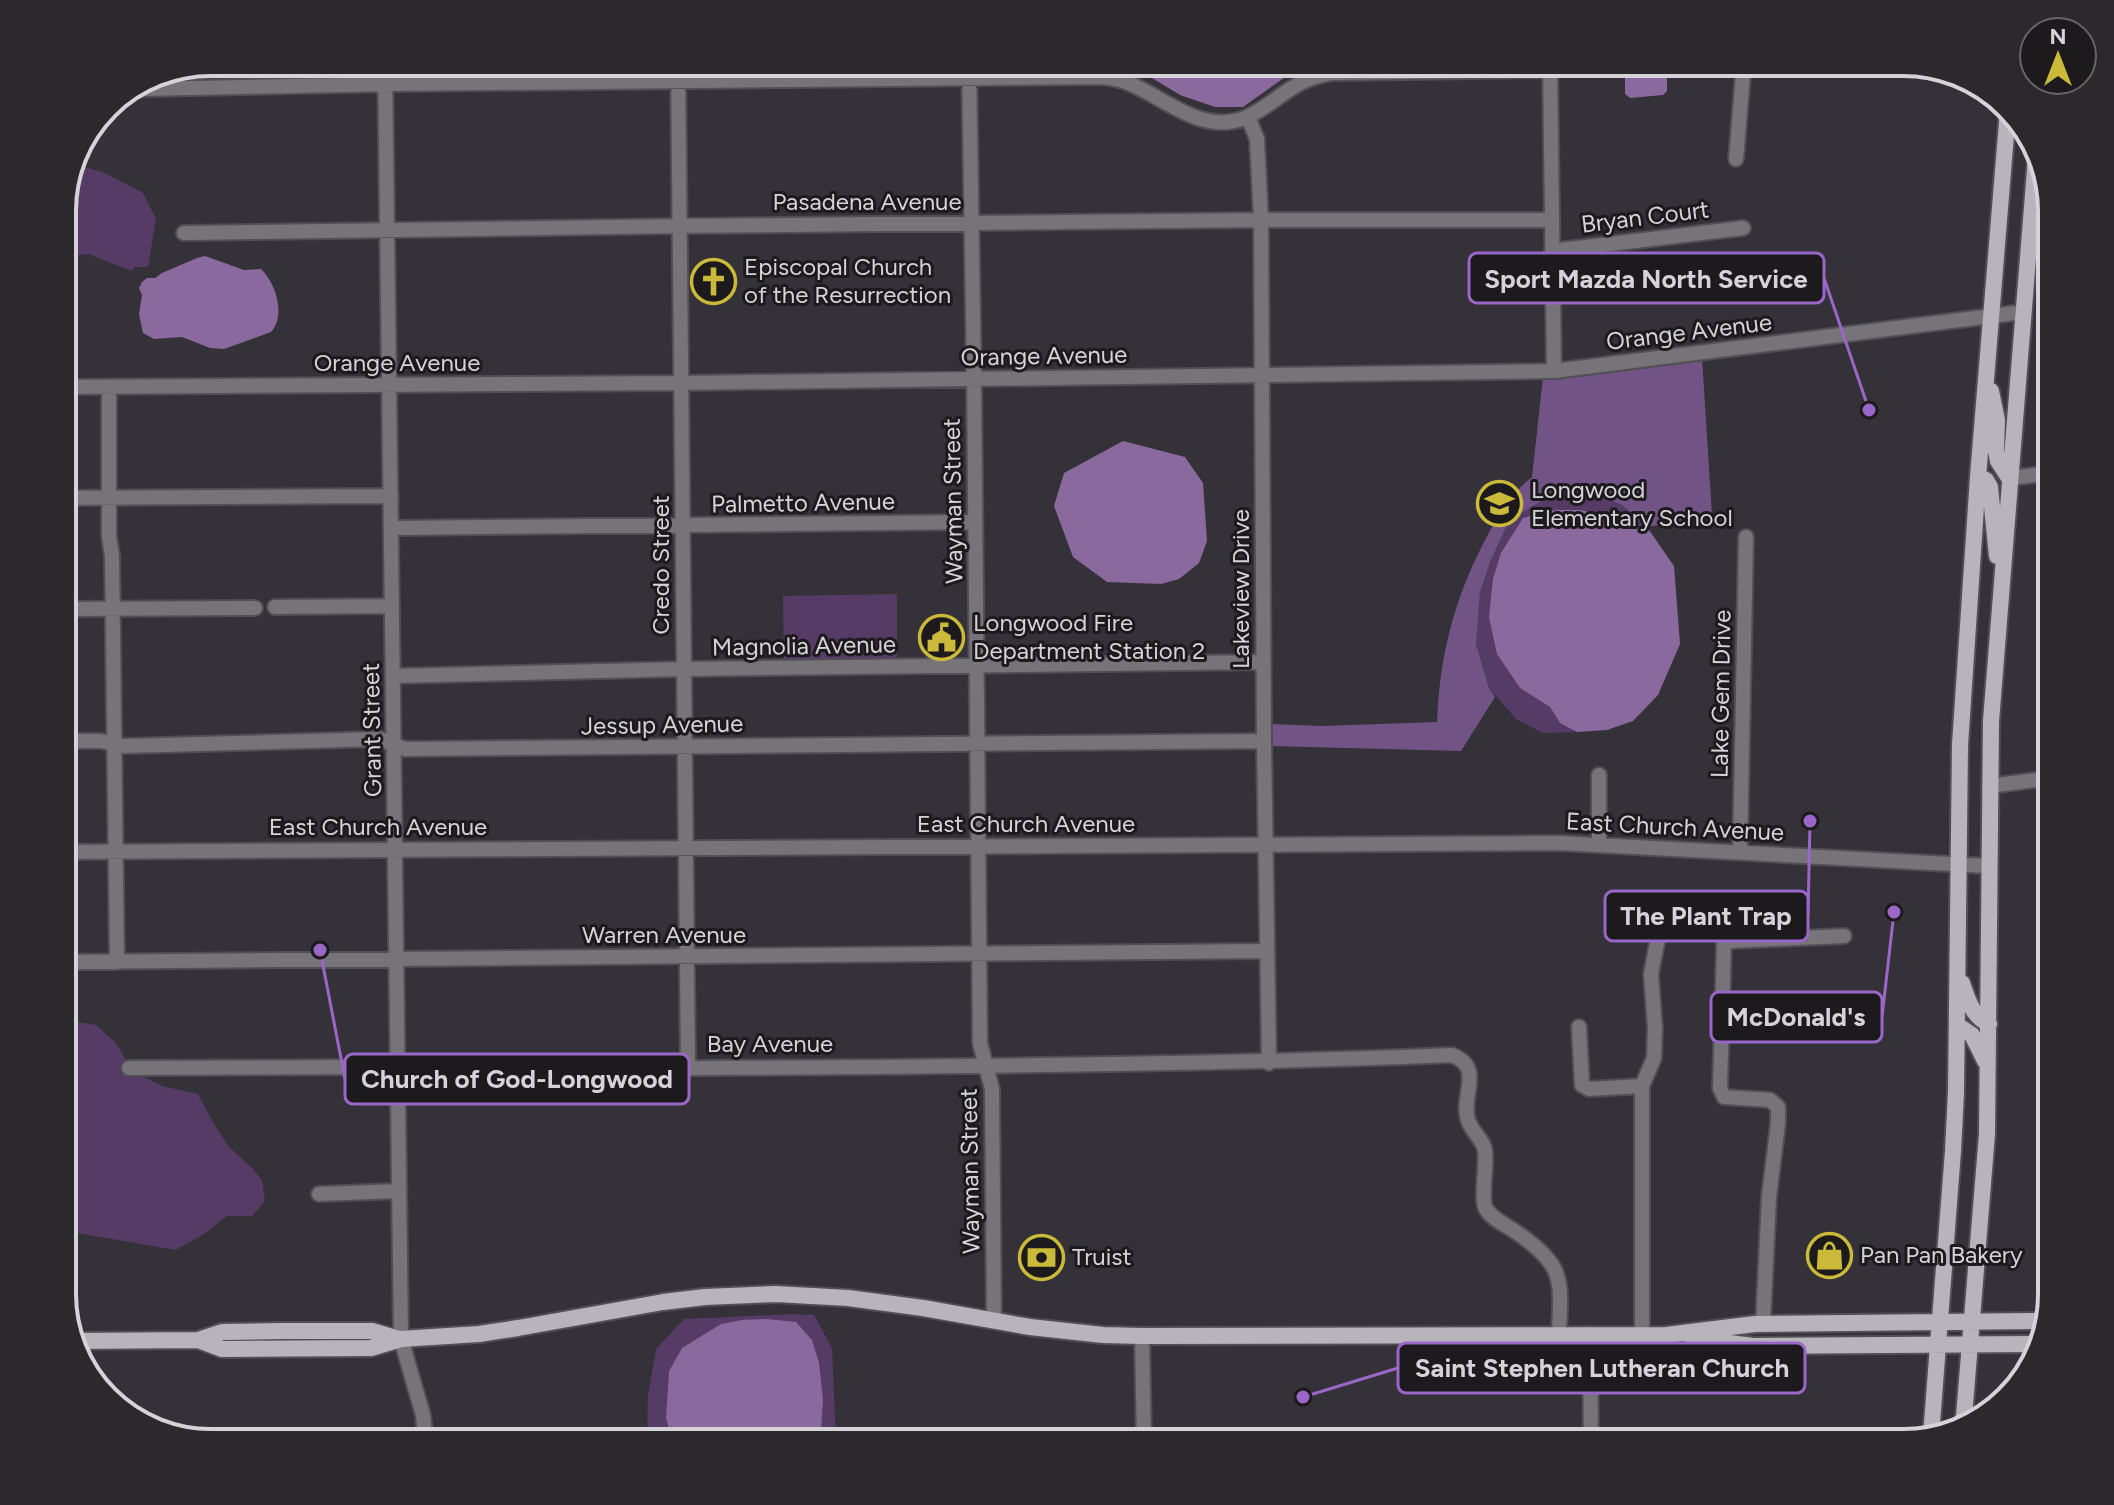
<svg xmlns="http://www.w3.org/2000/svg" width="2114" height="1505" viewBox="0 0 2114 1505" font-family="Figtree,sans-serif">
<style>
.green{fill:#553b66}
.forest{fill:#725386}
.water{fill:#8a6a9e}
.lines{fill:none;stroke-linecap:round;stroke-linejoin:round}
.minor-casing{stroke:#524e55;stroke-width:18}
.major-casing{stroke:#524e55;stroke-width:20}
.minor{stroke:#767478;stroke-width:14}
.major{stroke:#b8b4bb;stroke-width:16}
.labels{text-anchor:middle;stroke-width:6;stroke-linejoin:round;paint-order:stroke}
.street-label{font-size:24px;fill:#d5d3d7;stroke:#1c1a1d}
.poi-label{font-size:24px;fill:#d5d3d7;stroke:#1c1a1d;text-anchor:start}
.rim{fill:none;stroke:#d5d3d7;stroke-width:4}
.leader{fill:none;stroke:#9a66c7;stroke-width:3}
.callout-dot{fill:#9a66c7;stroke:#1c1a1d;stroke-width:3}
.callout{fill:#1c1a1d;stroke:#9a66c7;stroke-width:3}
.callout-label{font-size:26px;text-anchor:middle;font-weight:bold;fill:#d5d3d7}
</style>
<rect width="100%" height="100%" fill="#353138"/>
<path class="green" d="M72,164l31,8 40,21 13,26 -8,48h-14l-2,4 -44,-17 -26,3v-56z
M1584,488l38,17 25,22 -14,2 -24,-11 -89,170 30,19 10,16 17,9 -34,1 -27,-14 -27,-31 -13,-44 4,-51 10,-31 20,-43 39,-22z
M897,594v67l-113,1 -1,-66z
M62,1020l34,5 20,18 11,19h-3v11h12l26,13 36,8 16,30 15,23 23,21 10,12 3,21 -13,15h-25l-23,18 -28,16 -105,-18 -9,2z
M792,1314l22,1 18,33 4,92 -2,3h-19l6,-12 -139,-83 -13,23 -3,47 7,25h-26l1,-47 8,-47 28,-30z"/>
<path class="forest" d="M1702,358l10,157 -65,12 -25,-22 -38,-17 -35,9 -39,22 -20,43 -10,31 -4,51 13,44 6,9 -34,54 -192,-5v-22l53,2 115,-4c3,-66 16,-120 47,-180 13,-25 25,-47 48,-65l11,-100z"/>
<path class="water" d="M1140,62h161l-3,6 -55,39h-28l-35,-12 -33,-20z
M1625,62h42v29l-4,4 -33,3 -5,-4z
M205,256l39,14 17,-1c15,14 25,47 10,63l-47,17 -14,-1 -28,-11 -28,2 -11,-6 -4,-19 3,-19 -3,-7 3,-6 5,-4h8l7,-5 35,-15z
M1123,441l62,16 18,26 4,58 -8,22 -20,16 -18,5 -54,-2 -34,-25 -19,-51 10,-33z
M1556,510h25l28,8 24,11 14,-2 27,39 6,78 -22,51 -25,26 -26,9 -30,2 -17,-9 -10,-16 -30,-19 -23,-34 -8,-37 4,-38 8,-26 22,-35z
M767,1319l29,3 16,18 7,23 4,37 -2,31 -6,12h-142l-7,-25 3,-47 13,-23 39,-24 21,-4z"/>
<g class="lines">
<defs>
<path id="minor" d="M385,62l16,1277 22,76 3,28
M678,62l10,1005
M969,62l5,317 6,664 12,46 2,232
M1550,63l4,308
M140,89l255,-5 707,-7c7,1 16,2 24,5 39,15 74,53 119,36 17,-7 32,-21 47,-30 13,-9 25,-12 40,-15l218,-3
M1248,117l9,22 4,81 3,521 5,322
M1736,159l8,-97
M184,233l496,-7 581,-6h291
M1552,251l191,-23
M62,387l619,-4 873,-12 469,-59
M109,387v149l3,20 5,406
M2009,478l43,-5
M62,498l329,-2
M392,528l583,-6
M275,607l117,-1
M62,609l193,-1
M393,676l291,-7 579,-7
M62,741h39l23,5 256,-7 25,10 859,-8
M1599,775v69
M1989,786l63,-8
M62,852l1498,-9 428,23
M1740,852l6,-315
M62,962l1204,-11
M1579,1027l3,58 7,4 53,-3
M129,1068l257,-1 22,4c348,-5 696,-2 1044,-16 33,13 8,41 16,65 3,11 16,20 17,31 2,14 -4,44 0,56 5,11 19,17 28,23 15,10 37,26 43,43 7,18 3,43 3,62
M319,1194l79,-3
M1763,1323l6,-126 9,-74v-16l-8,-7 -46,-3 -4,-9 4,-143 7,-4 113,-5
M1590,1334l1,109
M1642,1335v-249l12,-28 1,-30 -4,-54 6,-31
M1142,1336l2,107"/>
<path id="major" d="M1991,391l6,29 -1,31 2,10 11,17
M1978,477l8,3 4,7 7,69
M1962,983c6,17 10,33 27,41
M1957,1025l15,10 13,26
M1692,1338l61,8 282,-2
M198,1340l24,-8 59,-1h91l27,8
M74,1341l124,-1 24,9 149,-1 30,-9 78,-5 39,-6 145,-26 42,-5 71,-3 72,4 75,10 107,19 73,8 39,1 524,-1 89,-11 288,-3
M1963,1429l24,-295 4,-413 46,-576
M1931,1436l22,-285 3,-59 4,-347 18,-268 30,-367"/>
</defs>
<use href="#minor" class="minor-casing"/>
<use href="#major" class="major-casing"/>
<use href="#minor" class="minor"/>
<use href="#major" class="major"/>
</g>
<defs>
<symbol id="church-ring" viewBox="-11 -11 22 22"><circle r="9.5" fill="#1c1a1d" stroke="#cbba39" stroke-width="1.5"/><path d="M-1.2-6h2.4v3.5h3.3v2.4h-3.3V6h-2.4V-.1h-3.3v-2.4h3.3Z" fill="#cbba39"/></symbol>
<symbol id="school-ring" viewBox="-11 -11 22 22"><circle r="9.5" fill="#1c1a1d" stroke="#cbba39" stroke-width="1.5"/><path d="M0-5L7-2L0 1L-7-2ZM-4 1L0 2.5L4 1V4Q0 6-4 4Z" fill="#cbba39"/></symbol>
<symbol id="civic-ring" viewBox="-11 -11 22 22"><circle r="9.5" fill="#1c1a1d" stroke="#cbba39" stroke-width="1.5"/><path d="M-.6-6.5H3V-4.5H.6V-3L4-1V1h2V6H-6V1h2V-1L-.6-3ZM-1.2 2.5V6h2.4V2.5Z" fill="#cbba39"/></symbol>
<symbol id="shop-ring" viewBox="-11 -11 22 22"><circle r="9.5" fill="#1c1a1d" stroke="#cbba39" stroke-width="1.5"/><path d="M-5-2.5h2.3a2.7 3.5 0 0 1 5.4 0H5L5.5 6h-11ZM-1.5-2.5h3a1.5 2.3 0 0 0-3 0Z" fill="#cbba39"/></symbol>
<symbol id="bank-ring" viewBox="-11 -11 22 22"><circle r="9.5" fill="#1c1a1d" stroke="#cbba39" stroke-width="1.5"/><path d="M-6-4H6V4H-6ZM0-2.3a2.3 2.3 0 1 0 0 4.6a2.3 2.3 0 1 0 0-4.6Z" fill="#cbba39"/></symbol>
</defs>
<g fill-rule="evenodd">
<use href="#church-ring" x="688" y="256" width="51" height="51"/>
<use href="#school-ring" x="1474" y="478" width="51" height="51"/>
<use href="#civic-ring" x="916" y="612" width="51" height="51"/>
<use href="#shop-ring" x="1804" y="1230" width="51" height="51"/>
<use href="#bank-ring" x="1016" y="1232" width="51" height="51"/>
</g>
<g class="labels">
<g class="street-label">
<text x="867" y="210">Pasadena Avenue</text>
<text transform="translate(1645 217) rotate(-7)" y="8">Bryan Court</text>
<text transform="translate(1689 332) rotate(-7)" y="8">Orange Avenue</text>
<text transform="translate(1044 356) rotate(-1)" y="8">Orange Avenue</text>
<text x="397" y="371">Orange Avenue</text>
<text transform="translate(953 501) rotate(-91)" y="8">Wayman Street</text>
<text transform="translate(803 503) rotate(-1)" y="8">Palmetto Avenue</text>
<text transform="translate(661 565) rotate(-90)" y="8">Credo Street</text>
<text transform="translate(1241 589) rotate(-90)" y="8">Lakeview Drive</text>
<text transform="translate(804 646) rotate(-1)" y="8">Magnolia Avenue</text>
<text transform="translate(1721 694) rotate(-89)" y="8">Lake Gem Drive</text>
<text transform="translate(662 725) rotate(-1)" y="8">Jessup Avenue</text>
<text transform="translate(372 730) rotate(-91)" y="8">Grant Street</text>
<text x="1026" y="832">East Church Avenue</text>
<text x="378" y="835">East Church Avenue</text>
<text transform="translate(1675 827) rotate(3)" y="8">East Church Avenue</text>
<text x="664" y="943">Warren Avenue</text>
<text x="770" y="1052">Bay Avenue</text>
<text transform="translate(970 1171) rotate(-91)" y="8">Wayman Street</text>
</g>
<g class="poi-label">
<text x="744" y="275">Episcopal Church<tspan x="744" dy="28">of the Resurrection</tspan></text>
<text x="1531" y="498">Longwood<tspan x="1531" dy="28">Elementary School</tspan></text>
<text x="973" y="631">Longwood Fire<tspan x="973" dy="28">Department Station 2</tspan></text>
<text x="1860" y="1263">Pan Pan Bakery</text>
<text x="1072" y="1265">Truist</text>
</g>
</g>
<path d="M0 0H2114V1505H0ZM211 76H1903A135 135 0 0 1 2038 211V1294A135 135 0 0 1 1903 1429H211A135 135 0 0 1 76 1294V211A135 135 0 0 1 211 76Z" fill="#2b292c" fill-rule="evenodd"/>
<path class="rim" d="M211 76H1903A135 135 0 0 1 2038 211V1294A135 135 0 0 1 1903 1429H211A135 135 0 0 1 76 1294V211A135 135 0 0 1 211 76Z"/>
<path class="leader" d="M1869 410L1824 278M1810 821L1808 916M1894 912L1882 1017M320 950L345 1079M1303 1397L1398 1368"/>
<g class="callout-dot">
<circle cx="1869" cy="410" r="8"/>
<circle cx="1810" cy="821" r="8"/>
<circle cx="1894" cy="912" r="8"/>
<circle cx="320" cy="950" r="8"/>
<circle cx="1303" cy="1397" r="8"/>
</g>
<g class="callout">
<rect x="1469" y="253" width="355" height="50" rx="8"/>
<rect x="1605" y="891" width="203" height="50" rx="8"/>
<rect x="1711" y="992" width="171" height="50" rx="8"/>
<rect x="345" y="1054" width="344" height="50" rx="8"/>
<rect x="1398" y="1343" width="407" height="50" rx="8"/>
</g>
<g class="callout-label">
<text x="1646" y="288">Sport Mazda North Service</text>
<text x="1706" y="925">The Plant Trap</text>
<text x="1796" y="1026">McDonald's</text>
<text x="517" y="1088">Church of God-Longwood</text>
<text x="1602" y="1377">Saint Stephen Lutheran Church</text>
</g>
<g transform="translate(2058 56)"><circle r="38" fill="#1c1a1d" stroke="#666467" stroke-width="2"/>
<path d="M0-6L14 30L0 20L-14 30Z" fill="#cbba39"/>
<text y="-12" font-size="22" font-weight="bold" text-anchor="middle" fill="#d5d3d7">N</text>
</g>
</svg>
